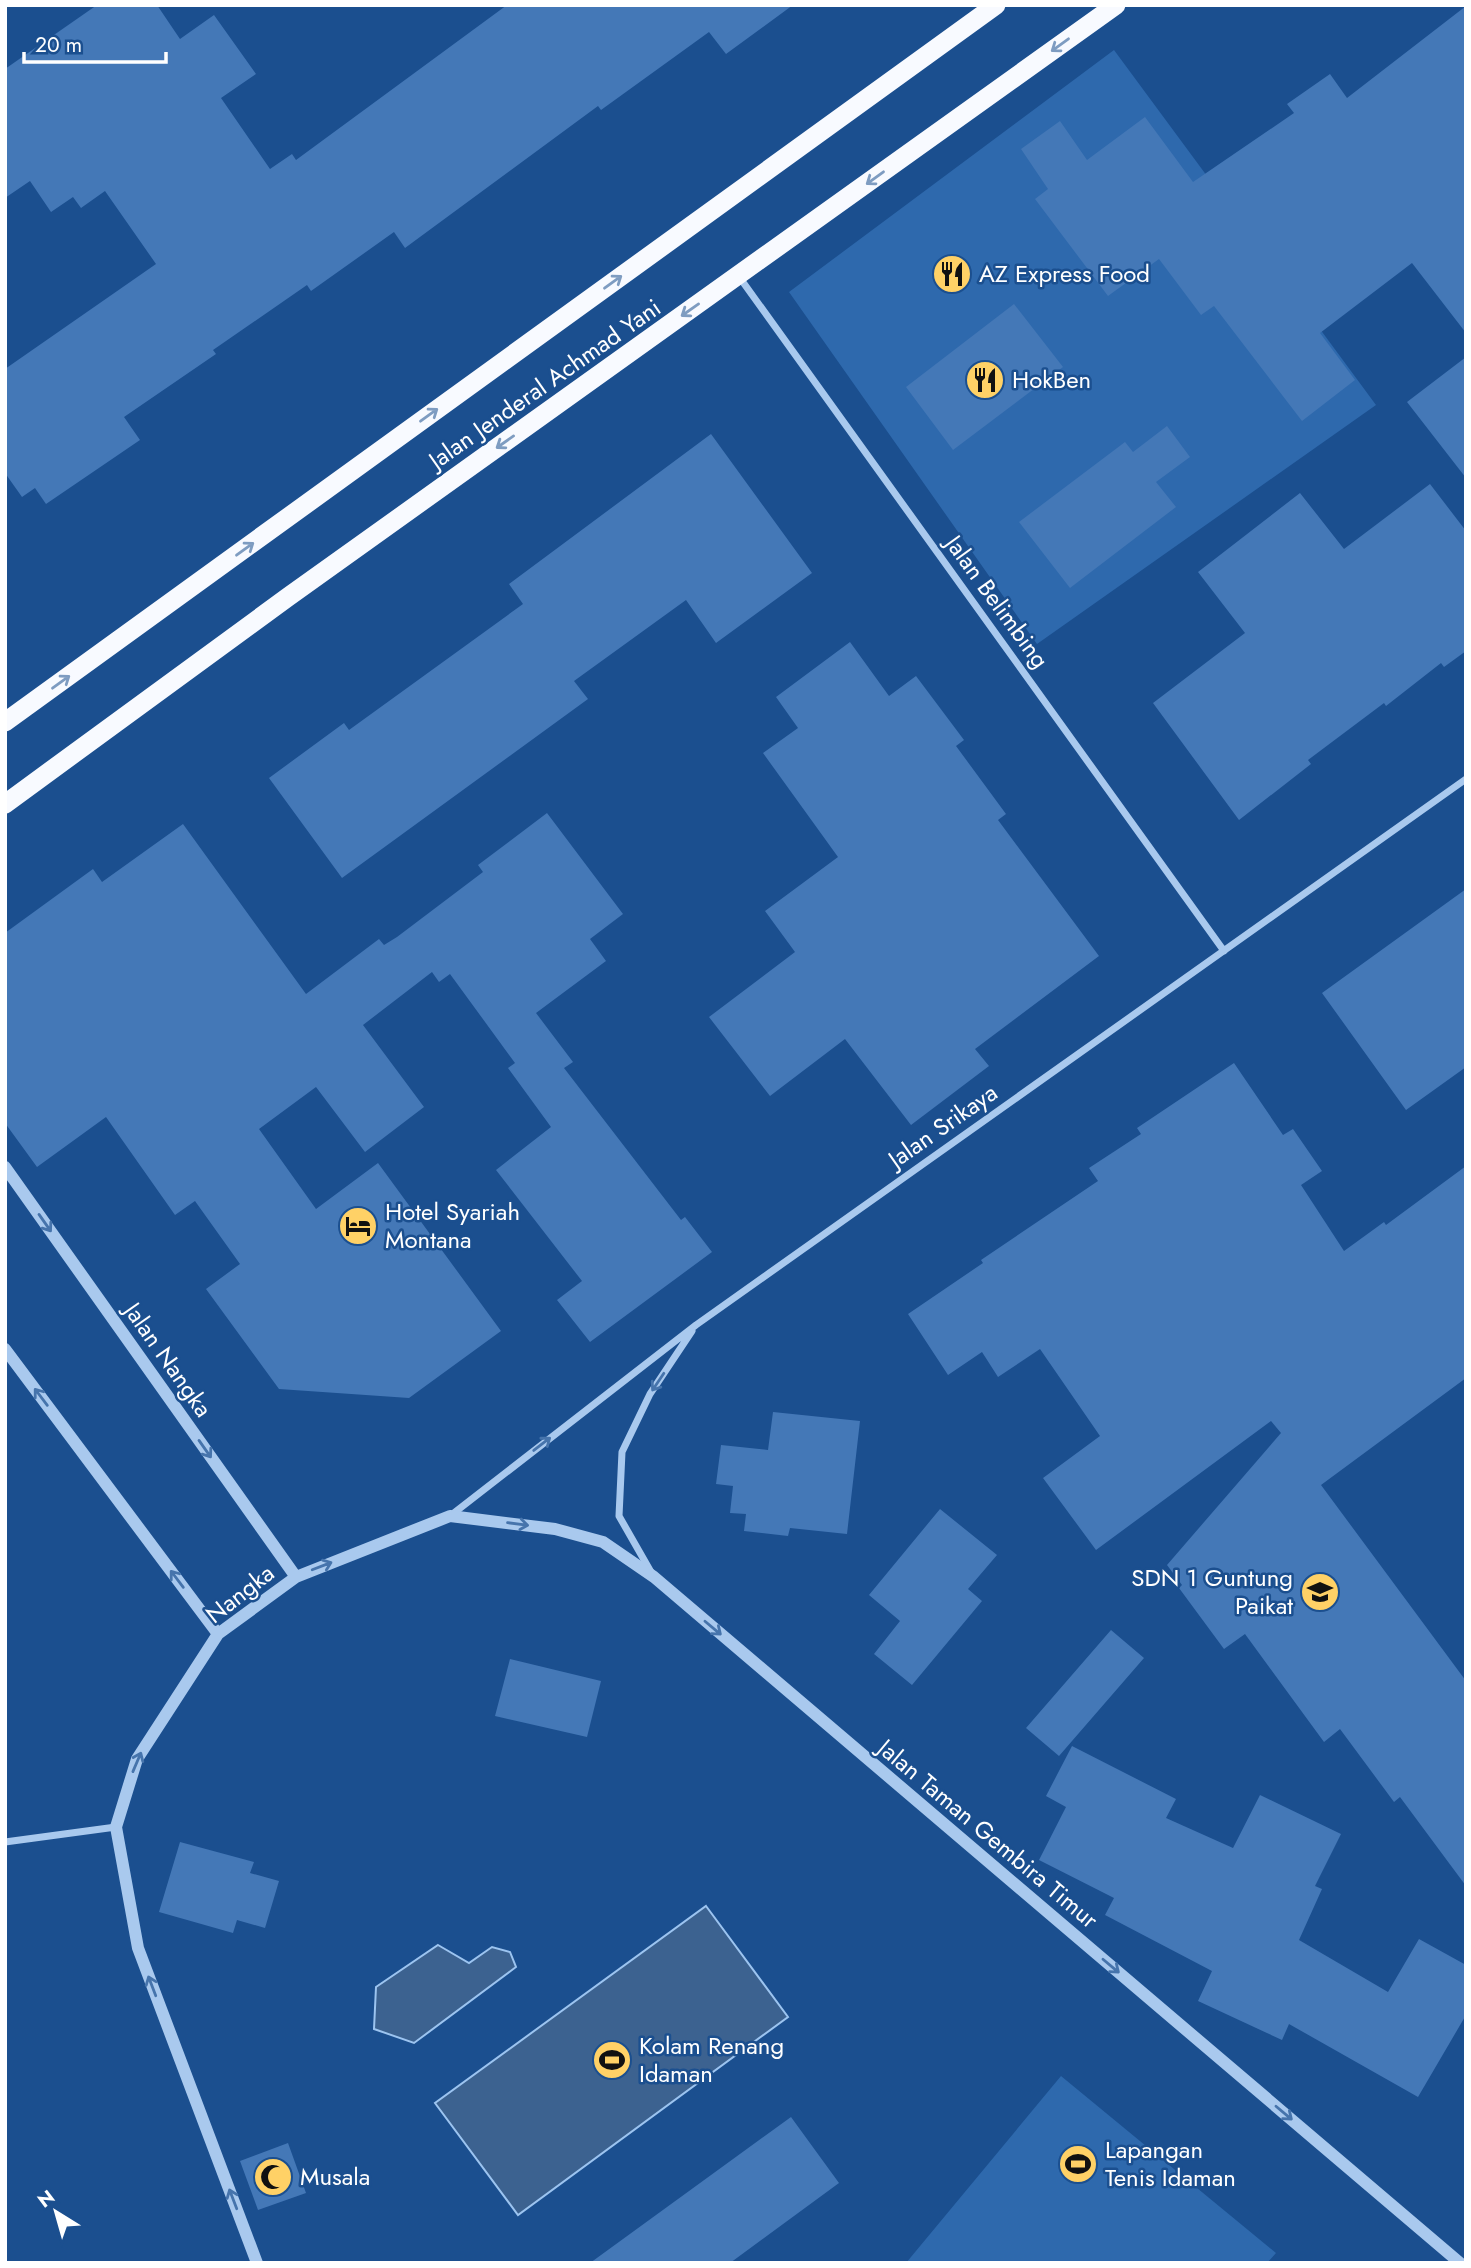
<svg xmlns="http://www.w3.org/2000/svg" width="1471" height="2268" viewBox="0 0 1471 2268" font-family="Jost,sans-serif">
<style>
.green{fill:#2e69ad}
.water{fill:#3c6290;stroke:#9cc4f0;stroke-width:2}
.building{fill:#4478b7}
.lines{fill:none;stroke-linecap:round;stroke-linejoin:round}
.minor{stroke:#a9c9ee;stroke-width:7}
.tertiary{stroke:#a9c9ee;stroke-width:12}
.trunk{stroke:#f8faff;stroke-width:19}
.oneway{stroke:#7e9cc1}
.oneway2{stroke:#4674ac}
.labels{text-anchor:middle;stroke-width:5;stroke-linejoin:round;paint-order:stroke}
.poi-label{font-size:24px;fill:#fff;stroke:#1b4f8f;text-anchor:start}
.street-label{font-size:24px;fill:#fff;stroke:#1b4f8f}
</style>
<rect width="100%" height="100%" fill="#1b4f8f"/>
<path class="green" d="M1114,50l262,355 -339,239 -248,-352z
M1061,2076l215,177 -9,10h-361z"/>
<path class="water" d="M706,1906l82,111 -270,198 -83,-112z
M438,1945l31,18 23,-16 18,5 6,15 -102,76 -40,-14 2,-42z"/>
<path class="building" d="M97,5h60l23,34 34,-24 42,59 -35,24 49,71 22,-15 4,6 211,-155h286l-67,49 -17,-22 -108,78 -3,-4 -193,142 -11,-16 -83,59 -4,-6 -94,65 3,4 -92,63 16,23 -94,64 -11,-16 -13,9 -17,-24v-104l151,-105 -51,-73 -24,17 -8,-11 -22,15 -21,-31 -25,17v-129z
M1466,6v327l-54,-70 -92,70 35,47 -53,41 -88,-115 -13,9 -42,-56 -51,37 -73,-97 13,-10 -27,-40 39,-28 27,39 58,-43 48,65 101,-69 -7,-9 43,-30 17,24z
M1014,304l49,63 -110,83 -47,-63z
M1466,357v121l-59,-76z
M1167,426l23,31 -34,25 20,25 -106,81 -51,-66 106,-80 8,10z
M711,434l101,139 -96,70 -30,-43 -112,81 14,18 -246,179 -73,-100 75,-55 5,7 174,-126 -14,-20z
M1430,484l36,47v120l-22,16 -3,-4 -55,43 -2,-3 -76,57 3,4 -72,56 -86,-117 92,-70 -47,-61 102,-79 44,56z
M850,642l39,54 27,-20 48,64 -8,6 50,68 -8,6 101,136 -124,93 14,17 -78,59 -66,-86 -75,57 -61,-79 86,-65 -30,-41 73,-54 -75,-104 35,-25 -22,-31z
M547,813l76,101 -33,25 16,22 -70,52 37,49 -9,6 117,152 4,-3 27,35 -122,90 -33,-42 25,-19 -86,-111 55,-43 -43,-59 7,-5 -65,-89 -11,8 -7,-10 -69,53 61,82 -59,45 -49,-65 -57,42 57,80 62,-46 123,168 -92,67 -130,-9 -73,-100 34,-25 -45,-63 -20,14 -69,-98 -69,50 -32,-44v-190l88,-64 9,13 81,-58 123,170 73,-55 5,6 13,-8 86,-65 -5,-7z
M1466,889v178l-60,43 -84,-117z
M1234,1063l49,72 10,-6 29,42 -21,14 43,66 40,-29 2,3 80,-59v212l-145,107 145,196v205l-66,-89 -6,5 -54,-73 -16,13 -79,-108 -21,15 -45,-61 3,-3 -15,-20 114,-132 -10,-12 -175,129 -53,-72 57,-42 -60,-87 -42,28 -16,-25 -34,23 -40,-61 75,-51 -2,-3 117,-79 -9,-13 52,-34 -4,-6z
M773,1412l87,9 -13,113 -57,-6 -2,8 -44,-5 2,-17 -16,-1 3,-27 -17,-2 5,-39 47,5z
M940,1509l57,46 -29,34 14,12 -70,84 -38,-31 26,-33 -31,-26z
M1111,1630l33,28 -85,98 -33,-28z
M510,1659l91,22 -14,56 -92,-21z
M1072,1746l104,53 -10,19 67,30 27,-53 81,39 -26,52 7,3 -23,51 89,52 31,-53 47,26v50l-48,82 -129,-73 -7,16 -84,-39 14,-30 -107,-56 9,-17 -75,-38 27,-53 -20,-11z
M180,1842l74,20 -4,11 29,8 -14,47 -28,-8 -4,13 -74,-21z
M791,2117l48,66 -109,80h-140z
M288,2143l18,50 -48,17 -18,-49z"/>
<g class="lines">
<path class="minor" d="M740,278l484,673
M450,1516l246,-191 770,-546
M651,1572l-32,-56 3,-64 28,-58 42,-63
M5,1842l111,-15"/>
<path class="tertiary" d="M5,1167l291,410
M5,1349l213,285
M257,2263l-119,-315 -22,-121 21,-68 81,-125 78,-57 154,-61 105,13 48,13 51,35 806,686"/>
<path class="trunk" d="M5,722l991,-717
M5,804l283,-207 828,-592"/>
</g>
<defs><path id="oneway-shaft" d="M-6 0H5M1.5-3L5.5 0L1.5 3" fill="none" stroke-width="1.6" stroke-linecap="round" stroke-linejoin="round" transform="scale(1.75)"/></defs>
<g class="oneway">
<use href="#oneway-shaft" transform="translate(1060 45) rotate(144)"/>
<use href="#oneway-shaft" transform="translate(875 178) rotate(144)"/>
<use href="#oneway-shaft" transform="translate(613 282) rotate(-36)"/>
<use href="#oneway-shaft" transform="translate(690 310) rotate(145)"/>
<use href="#oneway-shaft" transform="translate(429 415) rotate(-36)"/>
<use href="#oneway-shaft" transform="translate(505 442) rotate(145)"/>
<use href="#oneway-shaft" transform="translate(245 549) rotate(-36)"/>
<use href="#oneway-shaft" transform="translate(61 682) rotate(-36)"/>
</g>
<g class="oneway2">
<use href="#oneway-shaft" transform="translate(45 1223) rotate(55)"/>
<use href="#oneway-shaft" transform="translate(658 1382) rotate(124)"/>
<use href="#oneway-shaft" transform="translate(41 1397) rotate(-127)"/>
<use href="#oneway-shaft" transform="translate(542 1444) rotate(-38)"/>
<use href="#oneway-shaft" transform="translate(205 1449) rotate(55)"/>
<use href="#oneway-shaft" transform="translate(518 1524) rotate(7)"/>
<use href="#oneway-shaft" transform="translate(322 1566) rotate(-21)"/>
<use href="#oneway-shaft" transform="translate(177 1579) rotate(-127)"/>
<use href="#oneway-shaft" transform="translate(713 1628) rotate(40)"/>
<use href="#oneway-shaft" transform="translate(137 1762) rotate(-67)"/>
<use href="#oneway-shaft" transform="translate(1111 1966) rotate(40)"/>
<use href="#oneway-shaft" transform="translate(152 1986) rotate(-111)"/>
<use href="#oneway-shaft" transform="translate(1284 2113) rotate(40)"/>
<use href="#oneway-shaft" transform="translate(233 2199) rotate(-111)"/>
</g>
<defs>
<symbol id="restaurant-disc" viewBox="-11 -11 22 22"><circle r="9.5" fill="#ffd166" stroke="#1b4f8f"/><path d="M-5-6h1v4h1v-4h1v4h1v-4h1v5L-1.5 .5V6h-2V.5L-5-1ZM5-6V6H3V1.5H1.5Q1.5-4 5-6Z" fill="#111"/></symbol>
<symbol id="hotel-disc" viewBox="-11 -11 22 22"><circle r="9.5" fill="#ffd166" stroke="#1b4f8f"/><path d="M-6-4.5h1.5V1H6V5H4.5V3h-9V5H-6ZM-4 0a1.8 1.8 0 1 1 3.6 0ZM.5 0V-2.5h3Q6-2.5 6 0Z" fill="#111"/></symbol>
<symbol id="school-disc" viewBox="-11 -11 22 22"><circle r="9.5" fill="#ffd166" stroke="#1b4f8f"/><path d="M0-5L7-2L0 1L-7-2ZM-4 1L0 2.5L4 1V4Q0 6-4 4Z" fill="#111"/></symbol>
<symbol id="stadium-disc" viewBox="-11 -11 22 22"><circle r="9.5" fill="#ffd166" stroke="#1b4f8f"/><path d="M0-5a6.5 5 0 1 0 0 10a6.5 5 0 1 0 0-10ZM-3.5-1.8h7v3.6h-7Z" fill="#111"/></symbol>
<symbol id="mosque-disc" viewBox="-11 -11 22 22"><circle r="9.5" fill="#ffd166" stroke="#1b4f8f"/><path d="M3.5-4.9A6 6 0 1 0 3.5 4.9A5 5 0 1 1 3.5-4.9Z" fill="#111"/></symbol>
</defs>
<g fill-rule="evenodd">
<use href="#restaurant-disc" x="930" y="252" width="44" height="44"/>
<use href="#restaurant-disc" x="963" y="358" width="44" height="44"/>
<use href="#hotel-disc" x="336" y="1204" width="44" height="44"/>
<use href="#school-disc" x="1298" y="1570" width="44" height="44"/>
<use href="#stadium-disc" x="590" y="2038" width="44" height="44"/>
<use href="#stadium-disc" x="1056" y="2142" width="44" height="44"/>
<use href="#mosque-disc" x="251" y="2155" width="44" height="44"/>
</g>
<g class="labels">
<g class="poi-label">
<text x="979" y="282">AZ Express Food</text>
<text x="1012" y="388">HokBen</text>
<text x="385" y="1220">Hotel Syariah<tspan x="385" dy="28">Montana</tspan></text>
<text x="1293" y="1586" text-anchor="end">SDN 1 Guntung<tspan x="1293" dy="28">Paikat</tspan></text>
<text x="639" y="2054">Kolam Renang<tspan x="639" dy="28">Idaman</tspan></text>
<text x="1105" y="2158">Lapangan<tspan x="1105" dy="28">Tenis Idaman</tspan></text>
<text x="300" y="2185">Musala</text>
</g>
<g class="street-label">
<text transform="translate(545 384) rotate(-35)" y="8">Jalan Jenderal Achmad Yani</text>
<text transform="translate(997 602) rotate(54)" y="8">Jalan Belimbing</text>
<text transform="translate(943 1126) rotate(-35)" y="8">Jalan Srikaya</text>
<text transform="translate(168 1360) rotate(55)" y="8">Jalan Nangka</text>
<text transform="translate(240 1594) rotate(-38)" y="8">Nangka</text>
<text transform="translate(988 1834) rotate(40)" y="8">Jalan Taman Gembira Timur</text>
</g>
</g>
<rect width="1471" height="2268" fill="none" stroke="#ffffff" stroke-width="14"/>
<g transform="translate(56 2212) rotate(323)" stroke="#1b4f8f" stroke-width="5" paint-order="stroke">
<path d="M0-5L12 26L0 18L-12 26Z" fill="#ffffff"/>
<text y="-10" font-size="19" font-weight="bold" text-anchor="middle" fill="#ffffff">N</text>
</g>
<path d="M24 52v10h142v-10" fill="none" stroke="#ffffff" stroke-width="3.5"/>
<text x="35" y="52" font-size="21" fill="#ffffff" stroke="#1b4f8f" stroke-width="5" paint-order="stroke">20 m</text>
</svg>
